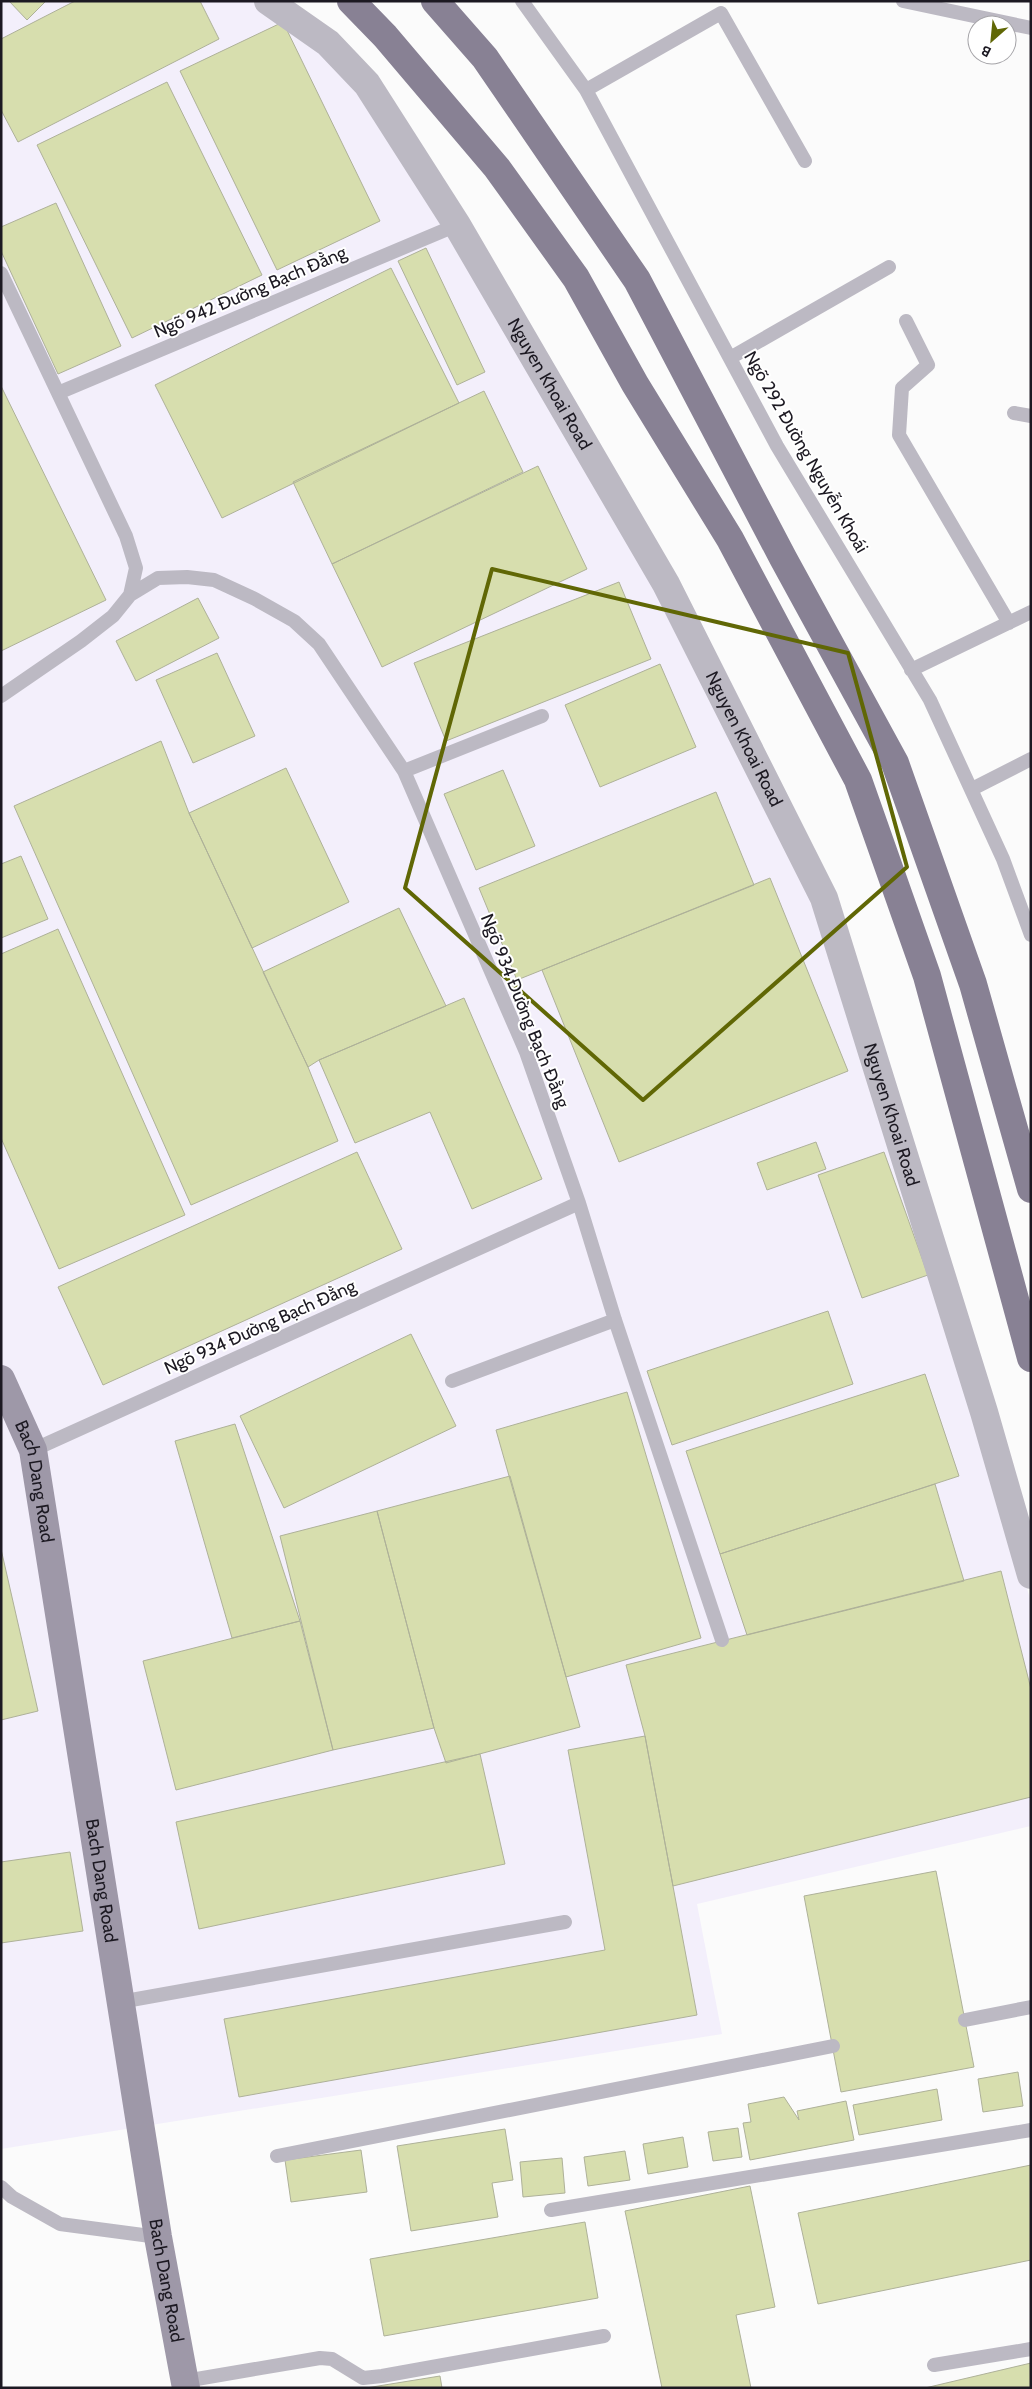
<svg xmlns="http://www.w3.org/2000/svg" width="1032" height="2389" viewBox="0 0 1032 2389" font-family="Cabin,sans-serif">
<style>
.built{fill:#f3effb}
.building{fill:#d7deae;stroke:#aeb199}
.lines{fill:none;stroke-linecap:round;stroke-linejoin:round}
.lane{stroke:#bcb9c3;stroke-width:14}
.street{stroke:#bcb9c3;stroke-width:28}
.secondary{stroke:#9e98a8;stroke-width:28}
.primary{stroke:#888194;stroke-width:28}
.marked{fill:none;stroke:#606705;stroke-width:4;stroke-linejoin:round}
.labels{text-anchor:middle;stroke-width:4;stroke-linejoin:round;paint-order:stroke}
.street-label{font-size:18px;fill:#1c1922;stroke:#fff}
</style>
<rect width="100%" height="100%" fill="#fbfbfb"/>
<path class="built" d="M1,1h287l169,209 367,688 207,704v224l-334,78 25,130 -721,115z"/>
<path class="building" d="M9,1h37l-19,19z
M75,1h125l19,38 -201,103 -17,-32v-71z
M283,22l97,199 -103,49 -97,-199z
M167,82l95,193 -130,63 -95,-193z
M56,203l65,143 -63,28 -57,-123v-24z
M426,248l59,124 -28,13 -59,-124z
M391,268l68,135 -237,115 -67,-133z
M1,386l105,214 -105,51z
M484,391l39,81 -191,92 -39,-82z
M538,466l49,103 -205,98 -50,-103z
M619,582l32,77 -205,82 -32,-78z
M198,598l21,40 -83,43 -20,-40z
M217,653l38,83 -62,27 -37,-83z
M660,664l36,83 -96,40 -35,-82z
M161,741l28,72 119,254 30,74 -147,64 -177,-399z
M286,768l63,134 -97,46 -63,-135z
M503,770l32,76 -59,24 -32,-76z
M716,792l38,93 -237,95 -38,-92z
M21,856l27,63 -47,19v-74z
M770,878l78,193 -229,91 -77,-192z
M399,908l47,98 -127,54 -11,7 -45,-95z
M58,929l127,286 -126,54 -58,-131v-184z
M464,998l78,181 -70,30 -42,-97 -75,31 -36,-83z
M816,1142l10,27 -59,21 -10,-27z
M357,1152l45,97 -299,136 -45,-98z
M884,1152l44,123 -66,23 -44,-123z
M828,1311l25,73 -181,61 -25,-74z
M411,1334l45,92 -172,82 -44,-92z
M925,1374l34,102 -239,78 -34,-103z
M627,1392l74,246 -135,39 -70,-247z
M235,1424l65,197 -68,17 -57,-197z
M510,1476l70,251 -134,36 -12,-35 -57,-217z
M935,1484l29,97 -217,54 -27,-81z
M377,1511l57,217 -101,22 -53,-214z
M1,1549l37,162 -37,9z
M1001,1571l30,118v108l-358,89 -28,-150 -19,-71z
M300,1621l33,129 -157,40 -33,-129z
M645,1736l52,279 -458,82 -15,-78 381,-69 -37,-200z
M480,1754l25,110 -306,65 -23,-107z
M70,1852l13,79 -82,12v-81z
M936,1871l38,196 -133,25 -37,-196z
M1018,2072l5,34 -40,6 -5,-33z
M937,2089l5,31 -83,15 -6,-30z
M784,2097l15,23 -2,-9 49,-10 8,39 -104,20 -7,-37 8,-1 -3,-18z
M738,2128l4,29 -29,4 -5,-29z
M505,2129l8,51 -21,3 6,34 -87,14 -14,-85z
M683,2137l5,30 -40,7 -5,-30z
M361,2150l6,42 -76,10 -6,-42z
M625,2151l5,29 -42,6 -4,-29z
M562,2158l3,35 -42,4 -3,-35z
M1031,2165v95l-213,44 -20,-91z
M750,2186l25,121 -39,8 15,73h-89l-37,-177z
M585,2222l13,76 -214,38 -14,-77z
M1031,2363v25h-106z
M440,2376l2,12h-76z"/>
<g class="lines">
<path class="lane" d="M522,1l64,89 191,356 153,254 73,159 28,76
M903,1l128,27
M586,90l135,-77 84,148
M1,273l125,263 10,32 -6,27
M906,321l22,44 -26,23 -3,47 110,188
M730,358l159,-91
M58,393l399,-168
M1014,413l17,3
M911,670l120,-58
M1,696l80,-55 32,-25 17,-21 28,-17 29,-1 27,3 41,19 39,22 25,23 85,127 122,281 53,151 36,117 107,320
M404,771l138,-55
M972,789l59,-30
M452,1381l163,-61
M33,1450l546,-247
M120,2002l445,-80
M965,2020l66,-13
M277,2156l556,-110
M1,2187l11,10 48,27 98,13
M551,2210l480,-80
M934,2365l97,-16
M185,2381l135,-23 12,1 31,19 19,-2 222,-40"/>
<path class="street" id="s1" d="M268,1l60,42 39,41 90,141 209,359 158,314 160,514 47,163"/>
<path class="secondary" id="s2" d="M1,1379l32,71 125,787 28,151"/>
<path class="primary" d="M351,1l34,35 112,132 79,110 59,106 95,155 128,241 69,196 104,382
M435,1l50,57 152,222 146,278 112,205 78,221 58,205"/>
</g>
<path class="marked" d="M492,569l356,84 59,214 -264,233 -238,-212z"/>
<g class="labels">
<g class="street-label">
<text transform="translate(250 292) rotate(-23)" y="6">Ngõ 942 Đường Bạch Đằng</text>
<text dy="6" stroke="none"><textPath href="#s1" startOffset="481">Nguyen Khoai Road</textPath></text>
<text transform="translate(806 452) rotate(60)" y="6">Ngõ 292 Đường Nguyễn Khoái</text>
<text dy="6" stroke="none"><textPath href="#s1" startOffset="886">Nguyen Khoai Road</textPath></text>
<text transform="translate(525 1011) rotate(68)" y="6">Ngõ 934 Đường Bạch Đằng</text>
<text dy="6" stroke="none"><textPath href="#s1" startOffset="1291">Nguyen Khoai Road</textPath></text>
<text transform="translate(260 1327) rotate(-24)" y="6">Ngõ 934 Đường Bạch Đằng</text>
<text dy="6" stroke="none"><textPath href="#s2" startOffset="109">Bach Dang Road</textPath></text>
<text dy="6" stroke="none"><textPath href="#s2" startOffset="514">Bach Dang Road</textPath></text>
<text dy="6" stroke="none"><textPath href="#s2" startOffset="919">Bach Dang Road</textPath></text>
</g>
</g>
<rect width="1032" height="2389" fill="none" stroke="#1c1922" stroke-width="5"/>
<g transform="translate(992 40) rotate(207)"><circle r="24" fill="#ffffff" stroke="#a4a3a7"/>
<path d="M0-4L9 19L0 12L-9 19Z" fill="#606705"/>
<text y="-8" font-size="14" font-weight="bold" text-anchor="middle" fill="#1c1922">B</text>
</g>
</svg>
